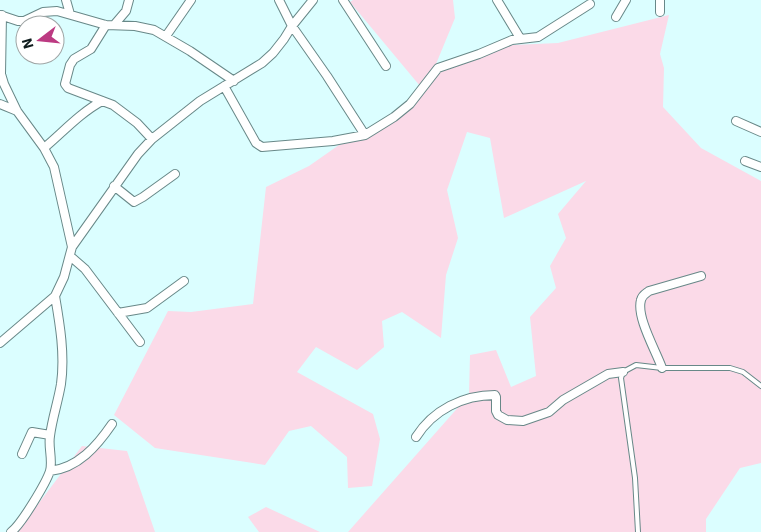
<svg xmlns="http://www.w3.org/2000/svg" width="761" height="532" viewBox="0 0 761 532" font-family="'IBM Plex Sans',sans-serif">
<style>
.green{fill:#fbdae8}
.lines{fill:none;stroke-linecap:round;stroke-linejoin:round}
.lane-casing{stroke:#688888;stroke-width:6}
.street-casing{stroke:#688888;stroke-width:10}
.lane{stroke:#fff;stroke-width:4}
.street{stroke:#fff;stroke-width:8}
</style>
<rect width="100%" height="100%" fill="#dbfeff"/>
<path class="green" d="M353,0h100l2,18 -19,46 45,-13 32,-6 45,-2 111,-28 -9,39 4,14 -1,39 38,41 60,33v282l-21,5 -34,51v13h-358l121,-137 1,-40 26,-5 15,37 25,-11 -6,-59 26,-29 -6,-22 16,-28 -8,-24 28,-33 -82,37 -14,-80 -23,-6 -20,58 11,48 -12,37 -5,63 -39,-26 -20,9 2,26 -27,23 -41,-23 -19,25 76,42 7,25 -8,47 -24,2 -1,-31 -36,-31 -22,5 -24,34 -110,-17 -41,-33 54,-104 23,1 62,-8 13,-117 43,-21 30,-21 31,-9 42,-28 13,-16 -75,-90z
M82,446l45,5 28,81h-138z
M266,507l54,25h-61l-11,-15z"/>
<g class="lines">
<defs>
<path id="lane" d="M638,532l-3,-54 -14,-100 2,-6 13,-7 26,3h68l13,4 18,14"/>
<path id="street" d="M66,0l4,14
M279,0l13,26 35,50 38,59
M343,0l43,66
M497,0l23,38
M660,12v-12
M0,15l18,6h6l19,-9 14,-1 49,14 29,1 19,4 36,21 44,30
M2,15l-1,59 3,10 13,27 27,37 10,19 18,80
M616,17l10,-17
M106,25l-15,24 -17,10 -4,6 -5,19 3,4 45,17 24,18 15,16
M114,25l12,-14 3,-11
M166,36l25,-36
M224,86l32,57 6,4 71,-6 32,-6 29,-18 16,-13 28,-36 41,-14 33,-14 26,-3 52,-33
M0,104l17,7
M736,121l25,11
M44,148c19,-16 36,-35 58,-47
M745,161l16,6
M114,186l20,16 9,-5 32,-23
M70,256l15,13 55,73
M118,313l29,-5 37,-27
M0,343l55,-47 9,-19 8,-30 66,-93 14,-15 48,-38 62,-38 11,-10 11,-14 8,-13 21,-26
M662,368c-6,-17 -26,-51 -21,-68 1,-5 4,-6 8,-9l52,-15
M416,437c17,-27 47,-42 79,-42l1,2v14l2,4 9,5 16,1 26,-9 14,-12 45,-26 15,-2
M22,454l10,-22 18,3
M50,471c28,-3 47,-25 62,-47
M11,532c10,-7 35,-49 39,-61 3,-11 -2,-24 0,-35 2,-17 8,-34 11,-52 4,-29 -1,-59 -6,-88"/>
</defs>
<use href="#lane" class="lane-casing"/>
<use href="#street" class="street-casing"/>
<use href="#lane" class="lane"/>
<use href="#street" class="street"/>
</g>
<g transform="translate(40 40) rotate(254)"><circle r="24" fill="#ffffff" stroke="#9fa5a5"/>
<path d="M0-4L9 19L0 12L-9 19Z" fill="#bc3a82"/>
<text y="-8" font-size="14" font-weight="bold" text-anchor="middle" fill="#101d1e">N</text>
</g>
</svg>
